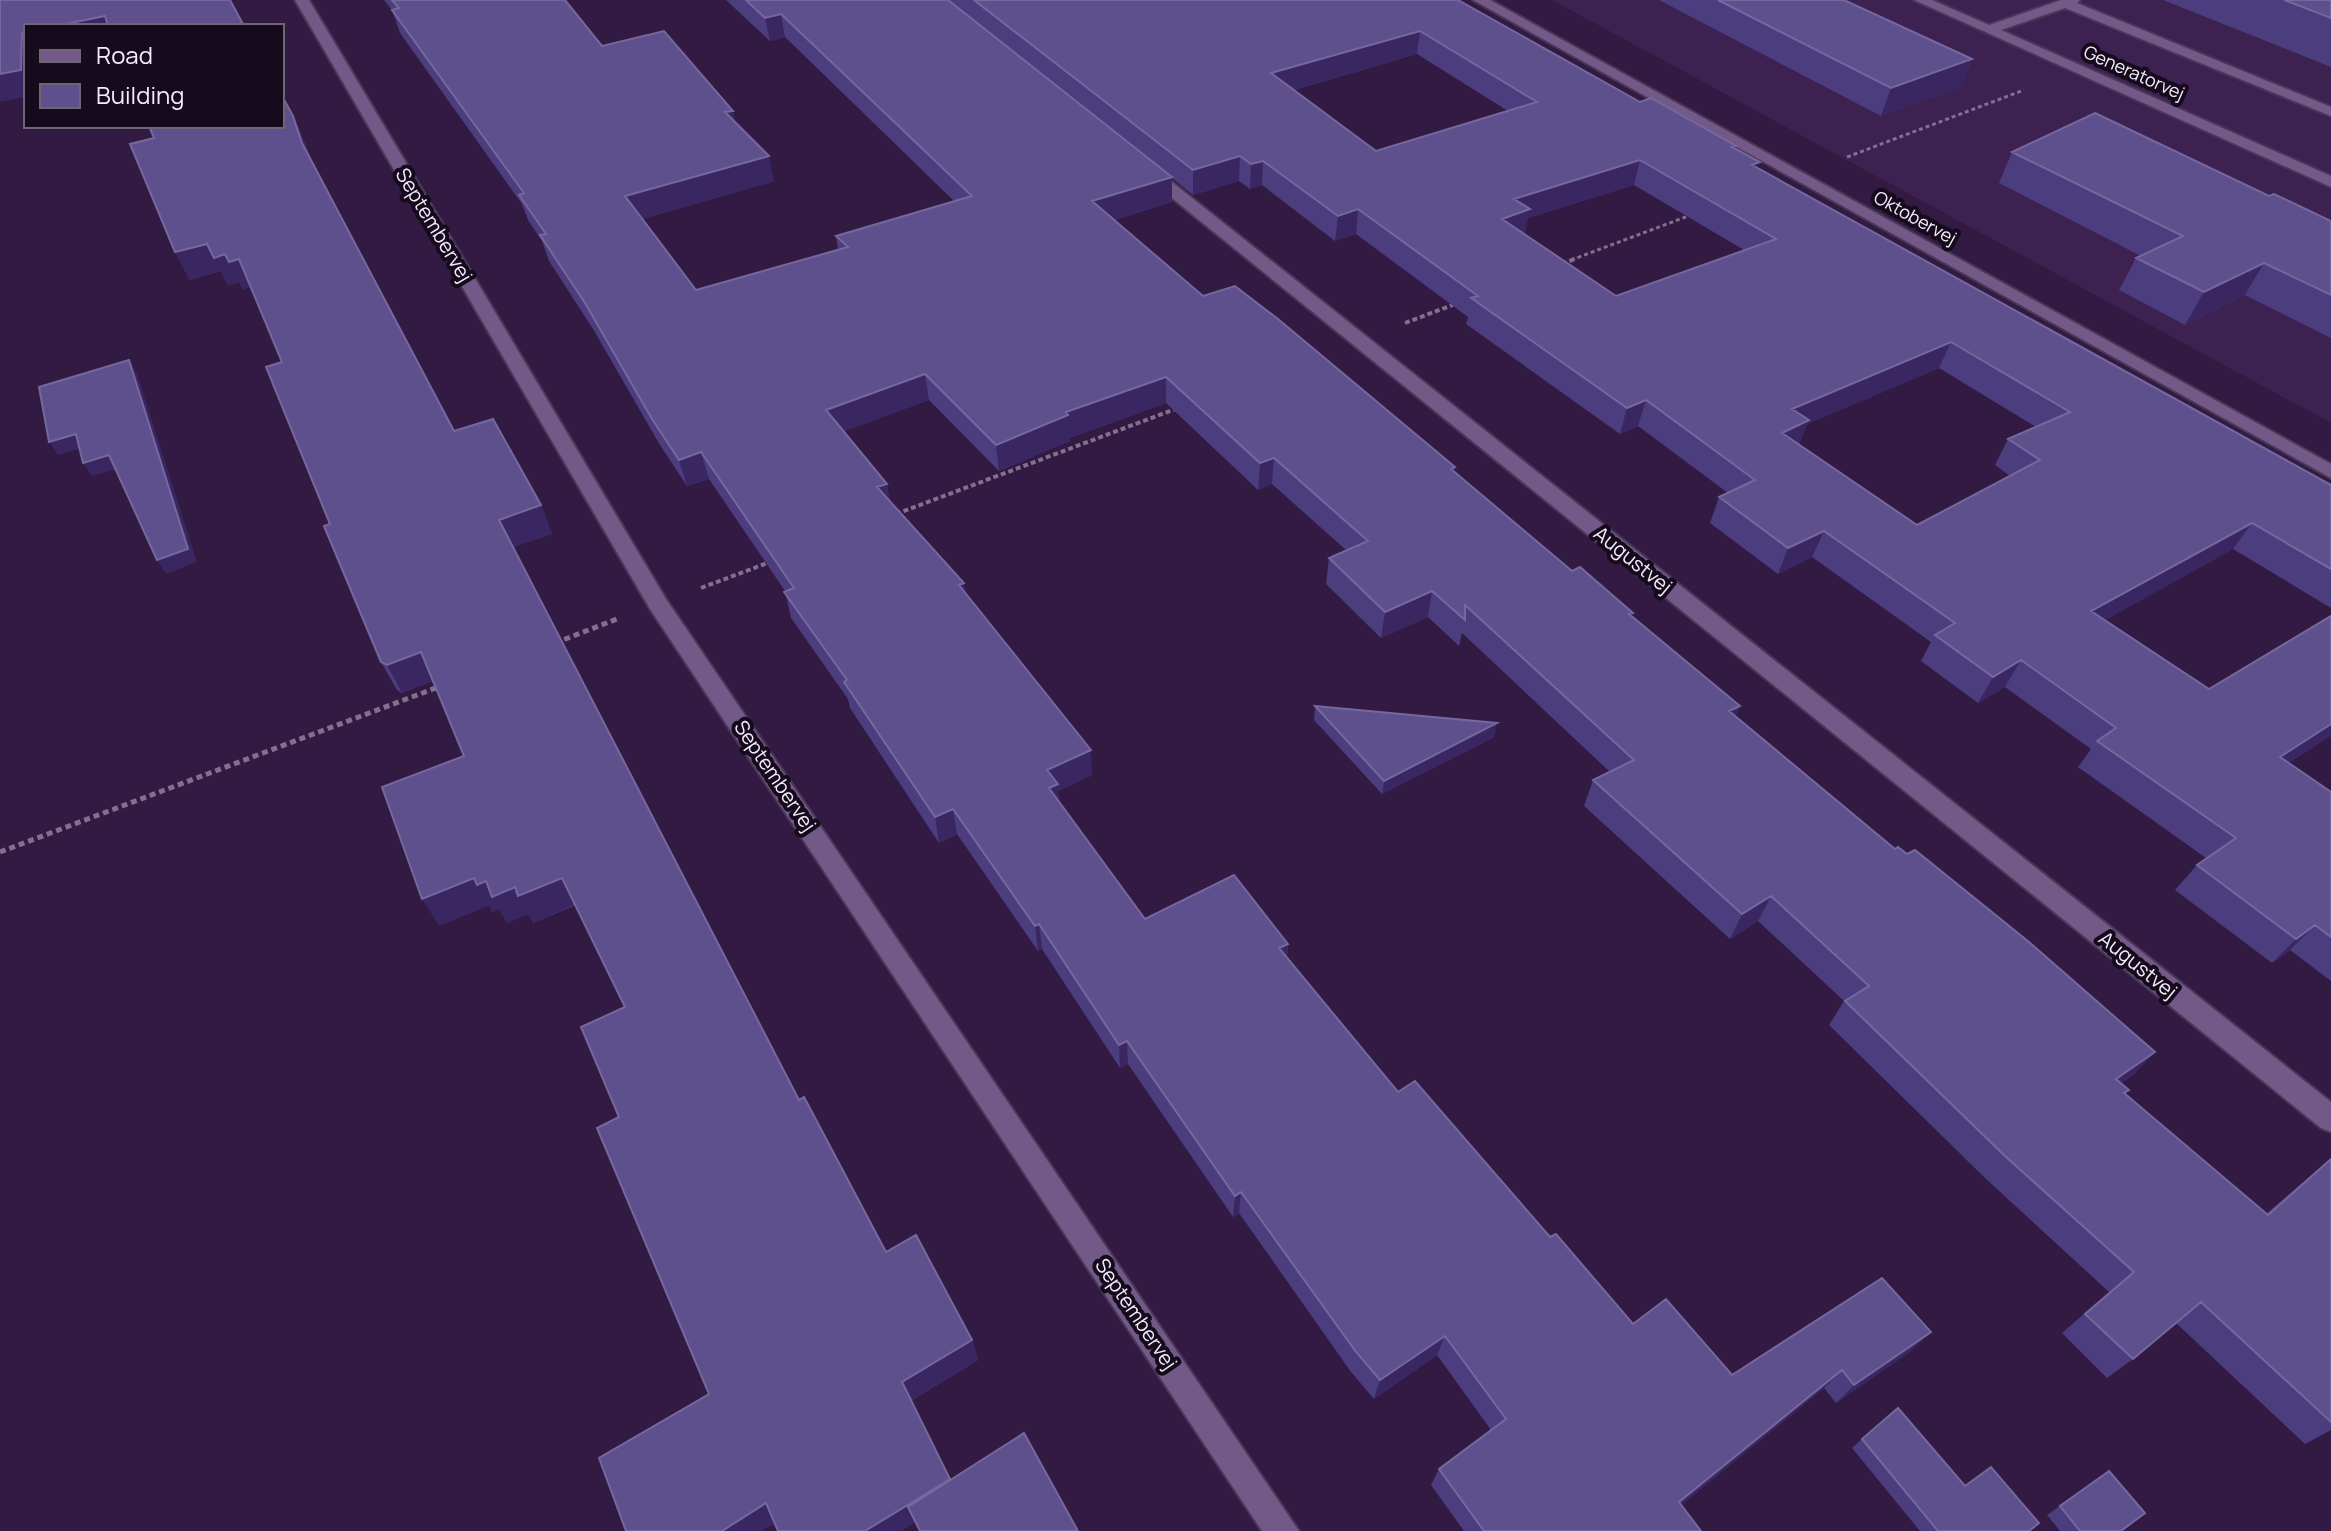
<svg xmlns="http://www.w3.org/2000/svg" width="2331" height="1531" viewBox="0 0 2331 1531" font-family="Manrope,sans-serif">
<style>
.built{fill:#3d2150}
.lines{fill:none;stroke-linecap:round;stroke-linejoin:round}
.minor-casing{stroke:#4a3656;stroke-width:4}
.path-far2{stroke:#82708e;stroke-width:3;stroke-dasharray:4 3;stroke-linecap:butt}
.path-far1{stroke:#82708e;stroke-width:4;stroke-dasharray:5 3;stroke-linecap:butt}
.path{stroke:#82708e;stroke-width:5;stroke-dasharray:6 4;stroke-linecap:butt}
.minor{fill:#735987;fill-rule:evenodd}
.wall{fill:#4c3d7f;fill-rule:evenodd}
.shaded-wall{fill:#3a2761}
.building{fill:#5e508d;stroke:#75689e;stroke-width:2;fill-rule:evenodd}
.labels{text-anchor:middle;stroke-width:8;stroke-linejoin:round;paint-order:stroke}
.far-street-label{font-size:18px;fill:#f4ebfb;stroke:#150b1c}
.street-label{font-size:20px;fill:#f4ebfb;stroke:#150b1c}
</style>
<rect width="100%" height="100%" fill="#321a42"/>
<path class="built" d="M1552,0h779v423z"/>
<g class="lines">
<defs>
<path id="minor" d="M295,0h14l357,599 633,932h-37l-612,-922z
M1473,0h17l841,464v14z
M1914,0h18l57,25 72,-25h19l-3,3 254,104v9l-266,-108 -64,22 330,146v11z
M1141,167h12l1178,935v30l-10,-4 -1180,-955z"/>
</defs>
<use href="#minor" class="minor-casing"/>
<path class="path-far2" d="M1847,157l177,-67
M1571,260l120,-45"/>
<path class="path-far1" d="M1562,264l15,-6
M1405,323l50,-19
M896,514l282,-106
M701,588l69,-26"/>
<path class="path" d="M555,643l62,-24
M0,852l441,-166"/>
<use href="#minor" class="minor"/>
</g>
<path class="wall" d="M384,0h181l37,46 134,77 38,58 -132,38 54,71 142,-40 -2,-14 118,-35 -169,-164 -15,4 -44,-41h732l182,102 96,44 -1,3 23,19 573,317v123l-98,-59 -128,71 184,143 42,28v190l-41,-31 -18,13 -97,-73 22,-25 9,-7 -128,-91 13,-18 -86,-62 -27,16 -57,-42 10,-19 -119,-85 -34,17 -68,-51 9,-26 9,-4 -90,-67 -18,8 -154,-110 2,-7 -112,-83 -21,7 -73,-56 -12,4 -11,-8 -46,14 -21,-17v24l-58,18 89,76 252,171 -1,5 118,99 60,45 104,100 159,133 260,203 -22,23 -12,8 8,7 -4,4 141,120 65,-56v272l-26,14 -129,-121 -43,36 -26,19 -45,-45 47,-41 -123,-113 -157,-154 15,-24 -86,-80 -28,18 -146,-133 9,-26 17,-8 -148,-139 -3,13 -31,-29 -47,21 -55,-54 3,-26 17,-8 -74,-66 -14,6 -92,-87 -96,35v3l-71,30 -70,-71 -85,31 43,53 3,18 76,92 126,181 -34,16 1,12 86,116 143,25 -1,13 111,135 152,145 83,87 99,51 179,-24 -75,52 -12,-15 -143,117 20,26h-237l-33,-46 8,-16 52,-39 -54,-75 -63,44 -23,-27 -112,-159 -6,4 -105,-153 -8,4 -78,-119 -4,2 -81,-117 -18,9 -89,-135 -2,-9 -57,-81 -6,-27 -76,-112 -22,7 -27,-41 -67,-116 -44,-68 -7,-20 -14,-21 -6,-16 -122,-171 -8,-23zM1417,54l91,57 -132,40 -82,-61zM1634,185l110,65 -128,46 -92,-62 4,-16zM1939,368l97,59 -28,12 -13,26 15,11 -93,49 -118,-80 8,-21z
M1659,0h185l128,59 -11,28 -80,29z
M2163,0h168v67z
M154,138l151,4 5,17 144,272 87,74 11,29 -39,13 286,553 87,152 86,88 6,20 -67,41 4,121 -14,9h-123l-3,-8 -14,8h-135l83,-137 -90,-277 6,-110 -49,-102 -43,18 -5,-9 -21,9 -8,-14 -7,3 -3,-7 -50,21 25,-170 -31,-75 -31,12 -5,-3 -16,-28 -51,-138 -48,-162 -31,-75 -8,2 -4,-7 -11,3 -7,-14 -31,9 -15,-28z
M2012,152l257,44 62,25v117l-86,-43 -60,30 -66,-35 17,-32 5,-2 -142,-73z
M1315,706l179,31 -112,57 -68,-74z
M1862,1439l103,47 64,45h-109l-68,-83z
M2109,1471l12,60h-61l-13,-16z"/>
<path class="shaded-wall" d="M781,14l4,23 -15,4 -5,-23z
M105,16l5,10h-54z
M1420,31l-3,23 -148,43 2,-24z
M26,32v65l-26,5v-28l22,-41z
M1972,59l-11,28 -80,29 10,-28z
M733,111l5,24 -13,-23z
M293,116l12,26 9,28 -12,-27z
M769,156l5,25 -142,41 -7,-26z
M1240,156l-1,25 -46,14v-25z
M1640,160l-6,25 -106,33 -3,16 -23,-15 12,-20z
M1263,161l-1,24 -12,4 1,-25z
M1172,177v25l-79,24 -1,-25z
M1358,209l-2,25 -21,7 3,-25z
M207,244l18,10 14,5 14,28 -10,2 -4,-7 -11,3 -7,-14 -31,9 -15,-28z
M2264,263l-19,32 -60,30 19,-33z
M1951,342l-12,26 -132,56 -8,22 -27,13 20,-50z
M129,360l8,14 60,188 -31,12 -9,-14z
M925,374l4,26 -97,36 -6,-26z
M1166,377v26l-96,35v3l-71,30 -3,-26 70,-33z
M1646,400l-8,26 -18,8 7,-26z
M76,434l9,13 -27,8 -9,-13z
M701,452l8,27 -22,7 -8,-26z
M109,455l9,14 -26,7 -9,-13z
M1274,458l-2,26 -14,6 2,-27z
M887,484l5,26 -15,-23z
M541,505l11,29 -41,14 -12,-28z
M2252,523l-19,26 -158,88 16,-26z
M1824,531l-12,26 -34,17 10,-26z
M964,583l4,26 -9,-24z
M1432,591l-4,26 -47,21 4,-26z
M421,652l14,28 -33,13 -15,-28z
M2021,660l-16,27 -27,16 15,-26z
M1740,706l-11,26v-21z
M1497,723l-3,14 -112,57 2,-13z
M2331,724v12l-73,47 22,-26z
M1091,750l1,25 -34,16 2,19 -9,4 -4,-44z
M953,809l4,25 -18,9 -4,-26z
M474,878l41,9 47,-9 14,26 -43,19 -5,-9 -21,9 -8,-14 -7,3 -3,-7 -50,21 -17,-27z
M1771,896l-13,25 -28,18 12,-25z
M1039,924l3,25 -4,2 -3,-25z
M2315,925l-25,25 -18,13 24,-24z
M1288,944l-3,24 -6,-20z
M1127,1041l1,23 -8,4 -1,-23z
M2155,1052l-22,23 -39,27 22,-23z
M1241,1192l-2,21 -6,4 2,-21z
M1931,1332l-20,19 -75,52 18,-18z
M1445,1336l-8,19 -63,44 6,-19z
M972,1340l6,20 -69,42 -7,-20z
M1842,1370l-18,18 -159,130 14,-16z
M950,1479l7,17 -56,35h-36z
M766,1503l12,18 -17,10h-39z"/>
<path class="building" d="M0,0h230l14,26h-136l-3,-10 -49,10h-30v6l-4,1 -1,37 -21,4z
M392,0h173l37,46 62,-15 69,80 -8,1 44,44 -144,40 71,94 152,-43 -12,-11 136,-40 -191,-182 -16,4 -19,-18h202l224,177 -80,24 111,95 32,-10 43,33 177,148 -4,2 121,102 8,-4 53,46 -4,1 111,92 -11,5 166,138 3,-2 9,7 8,-4 114,92 126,110 -39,27 13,11 -5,3 144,122 63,-56v263l-130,-120 -68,57 -48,-45 49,-42 -128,-115 -161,-156 24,-15 -98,-90 -29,18 -149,-134 41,-20 -169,-155v15l-33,-29 -47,21 -56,-54 39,-17 -94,-83 -14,5 -94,-86 -100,35 2,3 -72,30 -71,-71 -99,36 61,74 -10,3 87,96 -5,2 132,165 -44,20 11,14 -9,4 96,131 89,-44 54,69 -9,4 119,144 17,-11 135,156 6,-3 77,90 33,-25 66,76 150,-97 49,54 -77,53 -12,-15 -163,132 22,29h-217l-45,-62 67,-50 -61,-83 -65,44 -24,-28 -115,-160 -6,4 -108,-155 -8,4 -80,-121 -4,2 -82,-117 -18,8 -91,-135 3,-2 -63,-88 10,-4 -93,-136 -22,8 -27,-41 -67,-116 -45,-68 6,-1 -27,-39 5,-2 -132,-183 7,-2z
M974,0h484l182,102 11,-4 85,48 -4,1 28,15 -8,3 579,320v84l-79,-46 -161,88 118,78 122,-73v108l-51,33 51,35v145l-16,-12 -19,14 -99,-74 39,-27 -139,-97 19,-13 -95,-68 -28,17 -58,-42 20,-12 -131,-92 -36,17 -69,-51 36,-17 -109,-80 -19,8 -156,-110 7,-2 -120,-87 -20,7 -75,-55 -12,3 -11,-8 -47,14zM1420,31l117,71 -161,49 -105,-78zM1640,160l136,79 -160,57 -114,-77 28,-10 -16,-10zM1951,342l119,70 -62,27 32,21 -123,65 -135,-92 27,-13 -17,-11z
M1718,0h126l128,59 -81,29z
M2284,0h47v18z
M282,96l11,20 9,27 152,288 39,-12 48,86 -42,15 300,580 5,-3 82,155 30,-17 56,105 -70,42 48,97 -85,52h-87l-12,-28 -44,28h-96l-27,-73 110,-64 -112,-266 22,-11 -38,-90 44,-20 -63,-129 -44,18 -3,-9 -23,10 -6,-16 -9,4 -3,-7 -52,21 -40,-112 82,-31 -43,-104 -34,13 -6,-3 -57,-136 6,-2 -64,-157 16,-5 -43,-103 -10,3 -4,-8 -11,4 -7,-14 -32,8 -45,-108 24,-6 -5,-12h133z
M2095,113l174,83 5,-2 57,27v74l-67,-32 -60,29 -68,-34 47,-22 -171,-84z
M129,360l59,189 -31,11 -48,-105 -26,8 -7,-29 -27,8 -10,-55z
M1315,706l182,17 -113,58z
M1898,1408l67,78 26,-19 48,56 -10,8h-91l-76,-92z
M1024,1433l54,98h-158l-12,-24z
M2109,1471l36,42 -24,18h-41l-20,-25z"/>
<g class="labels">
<g class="far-street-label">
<text transform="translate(2134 73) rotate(24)" y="6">Generatorvej</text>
<text transform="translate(1915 218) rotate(29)" y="6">Oktobervej</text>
</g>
<g class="street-label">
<text transform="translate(434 225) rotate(59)" y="7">Septembervej</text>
<text transform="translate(1633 560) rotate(39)" y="7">Augustvej</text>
<text transform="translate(775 776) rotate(56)" y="7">Septembervej</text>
<text transform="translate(2138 965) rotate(39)" y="7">Augustvej</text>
<text transform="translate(1136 1314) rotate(56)" y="7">Septembervej</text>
</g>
</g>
<rect x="24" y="24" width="260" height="104" fill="#150b1c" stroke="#6e6575" stroke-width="2"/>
<rect x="40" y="50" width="40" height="12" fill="#735987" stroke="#6e6575" stroke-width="2"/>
<text x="96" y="64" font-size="24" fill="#f4ebfb">Road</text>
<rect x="40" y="84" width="40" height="24" fill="#5e508d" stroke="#6e6575" stroke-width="2"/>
<text x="96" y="104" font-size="24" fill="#f4ebfb">Building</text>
</svg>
